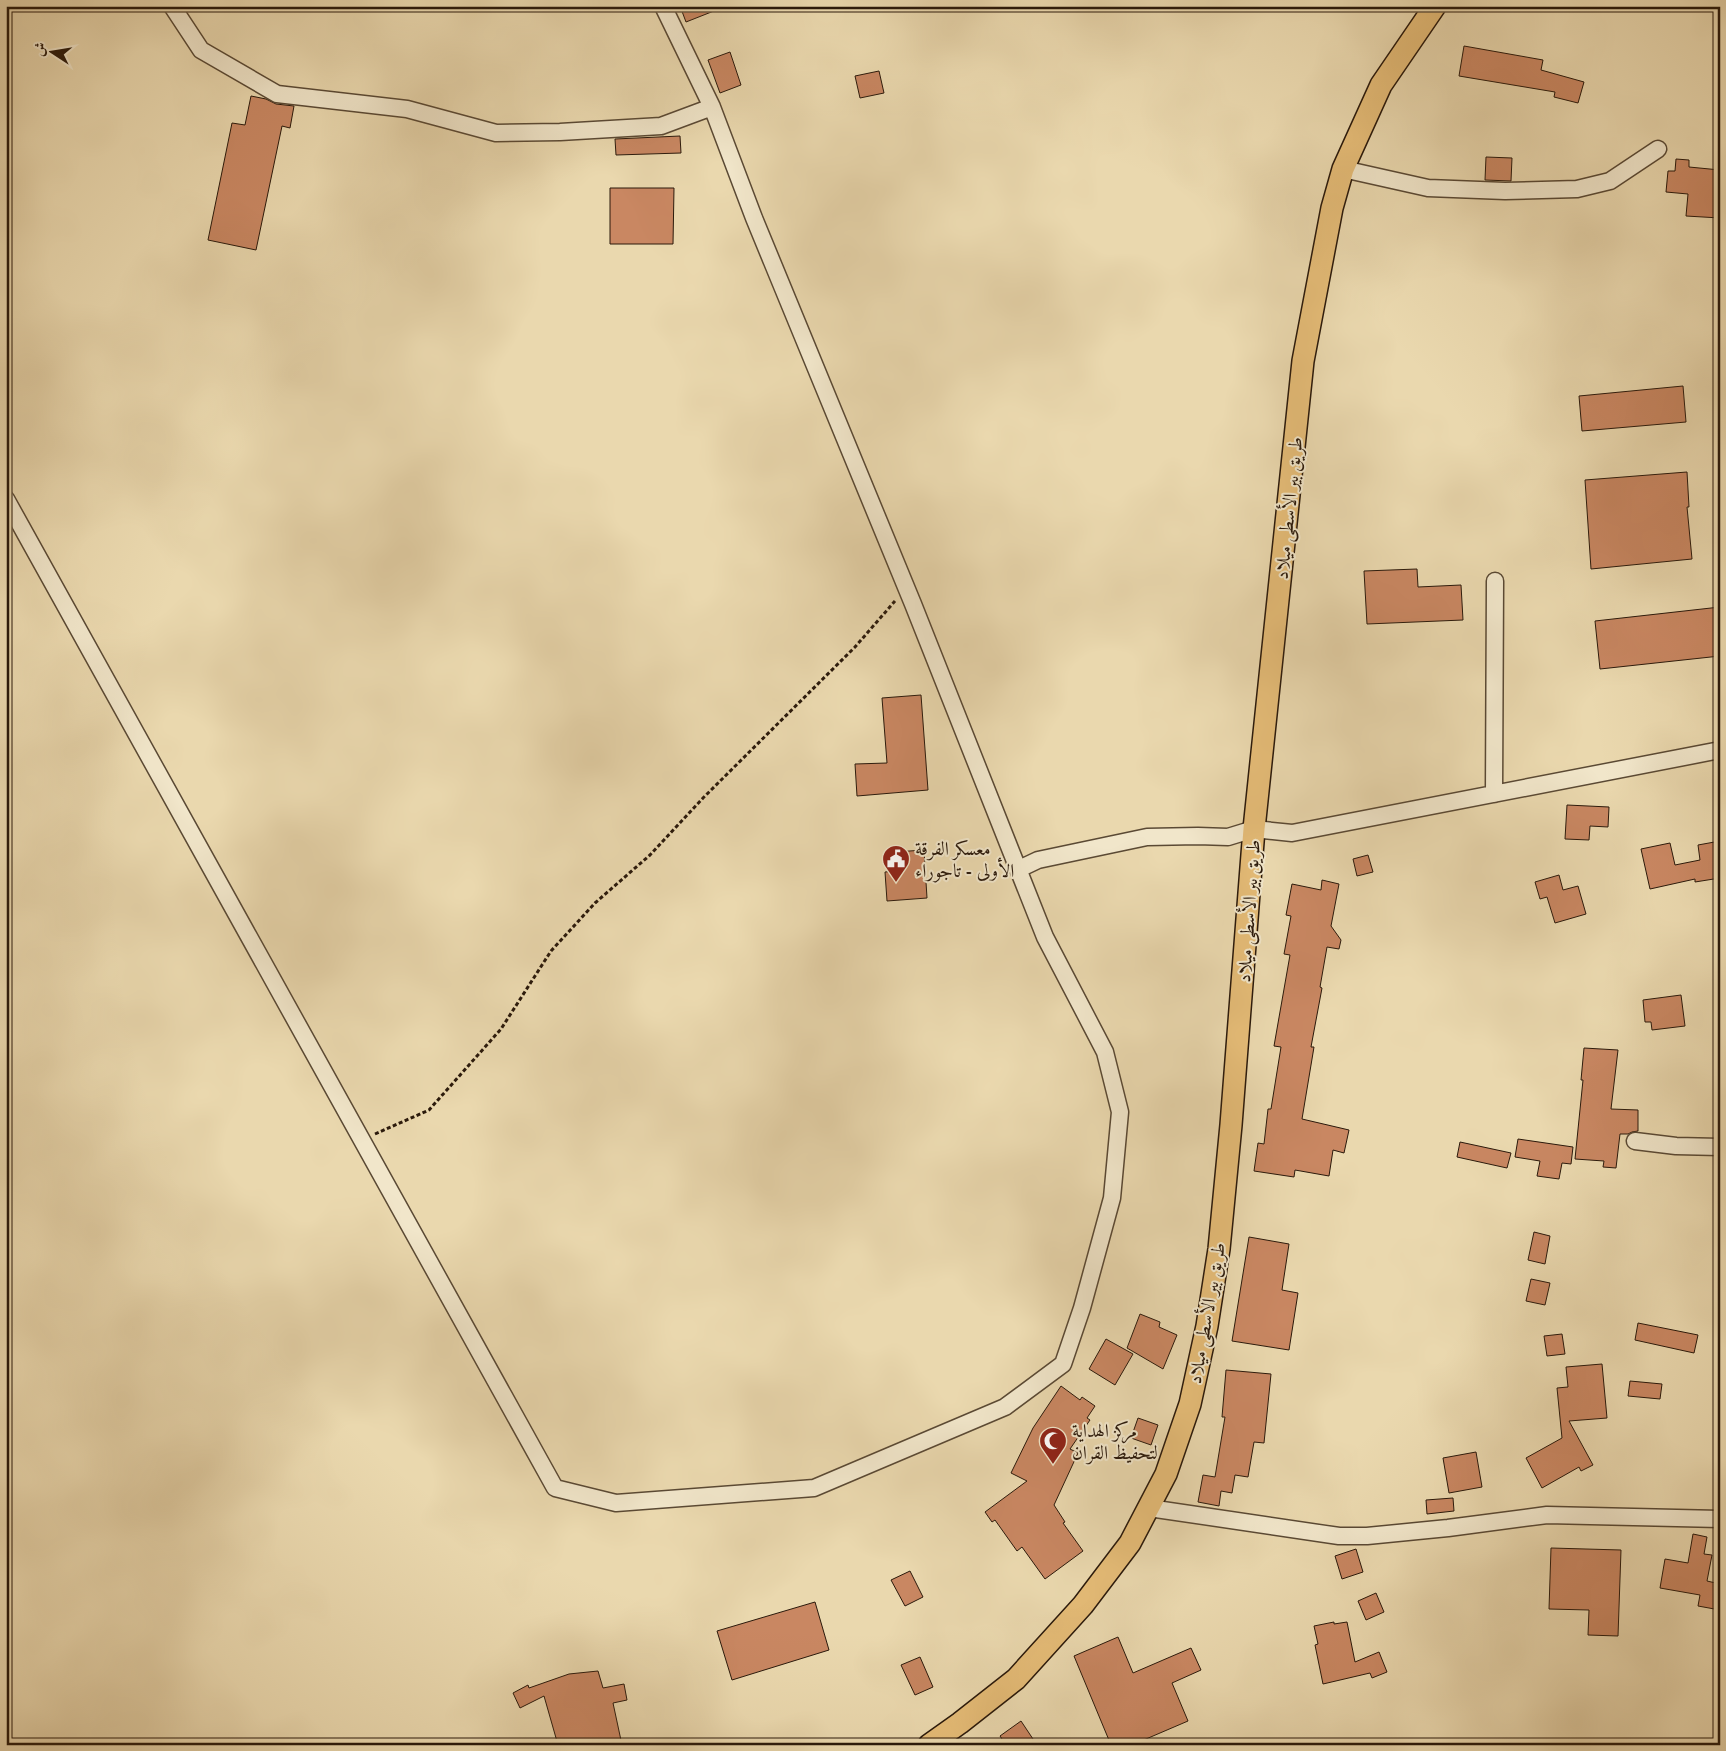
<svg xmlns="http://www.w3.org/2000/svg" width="1726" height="1751" viewBox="0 0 1726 1751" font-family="'IM FELL DW Pica',Amiri,serif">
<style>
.building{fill:#c98762;stroke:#2a190b}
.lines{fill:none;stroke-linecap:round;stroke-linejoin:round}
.minor-casing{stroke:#5a4934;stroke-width:19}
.major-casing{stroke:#2a190b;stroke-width:24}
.path{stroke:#2a190b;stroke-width:3;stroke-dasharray:4 2.5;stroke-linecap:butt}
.minor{stroke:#f1e6ca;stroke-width:16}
.major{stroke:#e5bc77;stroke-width:21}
.labels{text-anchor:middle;stroke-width:4;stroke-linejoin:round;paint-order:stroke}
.street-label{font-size:19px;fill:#2a190b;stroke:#f1e6ca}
.poi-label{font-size:19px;fill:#2a190b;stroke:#f1e6ca;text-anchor:start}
</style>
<rect width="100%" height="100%" fill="#ead8ae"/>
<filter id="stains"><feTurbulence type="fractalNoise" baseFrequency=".004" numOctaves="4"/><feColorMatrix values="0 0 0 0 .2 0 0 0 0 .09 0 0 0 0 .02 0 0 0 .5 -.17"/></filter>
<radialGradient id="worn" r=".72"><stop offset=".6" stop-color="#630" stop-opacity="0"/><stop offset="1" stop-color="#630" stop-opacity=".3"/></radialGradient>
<path class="building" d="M680,6h44v1l-38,15z
M1464,46l79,14 -2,10 43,12 -6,21 -24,-6 1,-5 -96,-16z
M730,52l11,33 -21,8 -12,-33z
M879,71l5,22 -24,5 -5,-22z
M251,96l15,3 10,5 18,2 -4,22 -8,-2 -26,124 -48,-10 24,-117 13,2z
M680,136l1,17 -65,2 -1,-16z
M1486,157l26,1 -1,23 -26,-1z
M1676,159l13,1v7l31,3 -3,26 3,1v21l-34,-2 2,-22 -22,-2 2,-21h7z
M610,188h64l-1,56h-63z
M1683,386l3,36 -104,9 -3,-35z
M1687,472l2,35h-2l5,52 -101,10 -6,-89z
M1417,569l1,18 43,-2 2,35 -96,4 -3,-53z
M1720,607v49l-120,13 -5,-48z
M921,695l7,95 -71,6 -2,-32 32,-1 -5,-65z
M1567,805l42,2 -1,20 -18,-1 -1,14 -24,-1z
M1720,841v37l-25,4v-3l-45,10 -9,-40 29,-6 5,22 25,-5 -2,-15z
M924,850l3,48 -40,3 -2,-29 11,-1 -1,-19z
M1368,855l5,17 -16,4 -4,-17z
M1559,875l4,15 15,-4 8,28 -31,9 -8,-26 -7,2 -5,-17z
M1322,880l17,4 -8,42 10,14 -2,9 -12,-2 -7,40 2,1 -11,59h3l-12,72 47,11 -5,23 -11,-3 -4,26 -34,-6 -1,7 -40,-6 4,-28 6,1 4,-35h3l10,-62 -7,-1 16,-91 -6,-1 7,-38 -5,-1 6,-31 29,6z
M1681,995l4,31 -33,4 -1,-8h-6l-2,-22z
M1584,1048l34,2 -7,59 27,1v21l-6,1 -4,2h-8l-4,34 -13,-1 1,-6 -29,-2 8,-79h-2z
M1518,1139l55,8 -2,17 -9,-1 -3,16 -22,-3 3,-15 -25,-4z
M1460,1142l51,11 -4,15 -50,-11z
M1534,1232l16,4 -5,28 -17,-4z
M1249,1237l40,7 -7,46 16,3 -9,57 -57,-9z
M1531,1279l19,4 -5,22 -19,-4z
M1140,1314l20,8 -1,5 18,8 -14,34 -36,-21z
M1638,1323l60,12 -4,18 -59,-13z
M1562,1334l3,20 -18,2 -3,-20z
M1106,1339l27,15 -18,31 -26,-16z
M1602,1364l5,54 -38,3 24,44 -12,6 -2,-4 -37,21 -16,-30 36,-20 -5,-50 11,-1 -2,-20z
M1226,1370l45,4 -7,69 -10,-1 -6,35 -13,-2 -3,18 -11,-2 -2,15 -21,-4 5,-27 12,2 10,-60h-3z
M1630,1381l32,3 -2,15 -32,-3z
M1061,1386l19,14 2,-3 13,9 -8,12 3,2 -20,29 8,4 -24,52 11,17 -2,1 20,28 -38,28 -23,-32 -5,4 -22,-31 -3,2 -7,-10 42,-31 -16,-8 22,-45z
M1138,1418l20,7 -7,20 -20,-7z
M1476,1452l6,35 -33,6 -6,-35z
M1453,1498l1,13 -27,3 -1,-14z
M1693,1534l14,3 -3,17 8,1 -5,26 13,3v26l-22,-4 2,-11 -40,-7 5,-29 23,4z
M1551,1548l70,2 -3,86 -30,-1 1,-25 -40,-1z
M1356,1549l7,23 -21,7 -7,-23z
M910,1571l13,26 -18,9 -14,-26z
M1376,1593l8,19 -18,8 -8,-19z
M815,1602l14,48 -97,30 -15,-49z
M1334,1622v2l13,-2 8,40 24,-10 8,20 -15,6 -2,-5 -47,11 -8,-39 3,-1 -4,-18z
M1118,1637l15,36 58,-25 10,22 -29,13 16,38 -56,24h-21l-37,-89z
M920,1657l13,30 -18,8 -14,-30z
M598,1671l5,17 21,-4 3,16 -14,3 9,42h-64l-14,-49 -24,12 -7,-15 15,-8 1,3 40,-14z
M1021,1721l16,24h-31l-6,-9z"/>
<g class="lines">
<defs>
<path id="minor" d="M172,6l29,44 76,44 130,15 89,24 64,-1 101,-6 51,-19
M1343,169l85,19 77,3 72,-2 33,-8 48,-32
M6,499l549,989 61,15 198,-15 191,-81 58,-43 19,-56 30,-110 8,-86 -15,-60 -60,-115 -132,-333 -159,-386 -42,-111 -49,-101
M1494,794l1,-213
M1019,869l19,-9 109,-23 51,-1 30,1 26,-8 38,4 428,-83
M1635,1141l41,5 44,1
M1149,1508l190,28h28l81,-8 99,-13 173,4"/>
<path id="major" d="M929,1745l31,-22 56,-44 67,-74 47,-62 36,-69 24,-70 17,-78 12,-77 12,-124 23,-296 49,-468 29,-153 11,-39 38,-84 54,-79"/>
</defs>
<use href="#minor" class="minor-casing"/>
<use href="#major" class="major-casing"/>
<path class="path" d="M375,1134l54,-24 72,-81 50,-78 44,-48 55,-48 53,-57 152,-151 40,-46"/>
<use href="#minor" class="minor"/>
<use href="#major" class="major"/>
</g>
<defs>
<symbol id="civic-pin" viewBox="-11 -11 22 30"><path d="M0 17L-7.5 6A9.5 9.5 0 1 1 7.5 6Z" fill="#8f2418" stroke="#f1e6ca"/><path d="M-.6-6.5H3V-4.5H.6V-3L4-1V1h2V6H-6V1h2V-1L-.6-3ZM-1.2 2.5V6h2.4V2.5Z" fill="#fff"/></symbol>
<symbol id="mosque-pin" viewBox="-11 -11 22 30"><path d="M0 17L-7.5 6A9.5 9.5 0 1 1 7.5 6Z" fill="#8f2418" stroke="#f1e6ca"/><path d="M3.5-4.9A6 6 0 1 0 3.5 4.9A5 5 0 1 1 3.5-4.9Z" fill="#fff"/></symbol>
</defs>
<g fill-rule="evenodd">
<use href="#civic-pin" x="880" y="843" width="32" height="43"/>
<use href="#mosque-pin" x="1037" y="1425" width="32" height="43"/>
</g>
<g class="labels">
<g class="street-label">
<text transform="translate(1288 508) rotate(-84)" y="7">طريق بير الأسطى ميلاد</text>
<text transform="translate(1248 911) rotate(-86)" y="7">طريق بير الأسطى ميلاد</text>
<text transform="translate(1206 1313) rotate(-80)" y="7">طريق بير الأسطى ميلاد</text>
</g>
<g class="poi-label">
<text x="915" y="855">معسكر الفرقة<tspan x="915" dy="22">الأولى - تاجوراء</tspan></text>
<text x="1072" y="1437">مركز الهداية<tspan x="1072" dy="22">لتحفيظ القران</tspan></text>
</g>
</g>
<rect width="1726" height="1751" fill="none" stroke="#ead8ae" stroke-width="25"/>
<rect x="8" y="8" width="1711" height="1736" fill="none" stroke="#2a190b" stroke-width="2.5"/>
<rect x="12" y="12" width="1701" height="1726" fill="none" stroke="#2a190b"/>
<g transform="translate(52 52) rotate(282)" stroke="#f1e6ca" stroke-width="4" paint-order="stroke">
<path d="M0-4L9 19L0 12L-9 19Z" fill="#2a190b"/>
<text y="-8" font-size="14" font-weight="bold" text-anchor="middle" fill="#2a190b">ش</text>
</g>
<rect width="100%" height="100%" filter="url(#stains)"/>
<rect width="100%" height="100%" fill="url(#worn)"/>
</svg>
